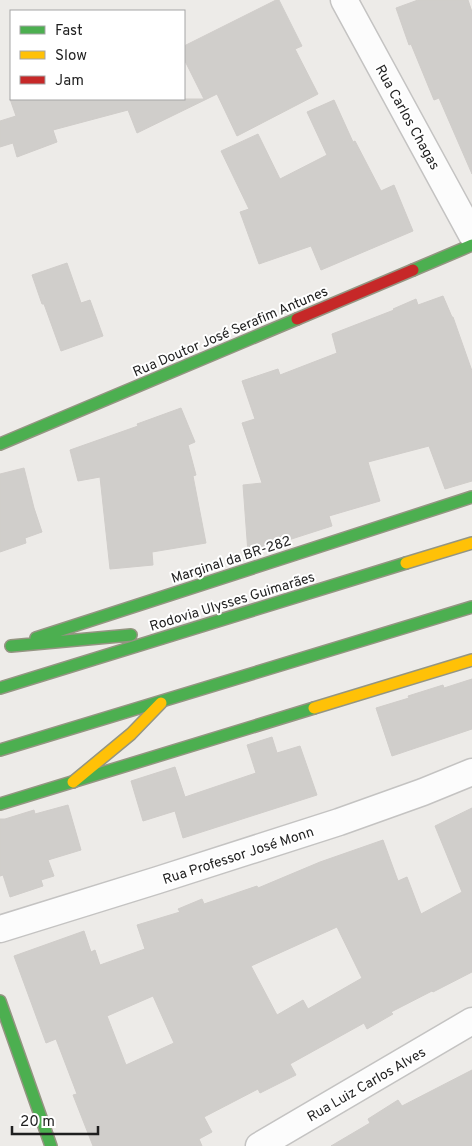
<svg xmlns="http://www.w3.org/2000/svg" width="472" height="1146" viewBox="0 0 472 1146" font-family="Overpass,sans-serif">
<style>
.building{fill:#d0cecb;stroke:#d0cdca;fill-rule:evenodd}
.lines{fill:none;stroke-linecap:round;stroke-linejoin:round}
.street-casing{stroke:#c4c3c2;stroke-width:29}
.fast-casing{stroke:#949582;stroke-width:14}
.slow-casing{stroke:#949582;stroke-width:14}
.jam-casing{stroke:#949582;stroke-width:14}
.street{stroke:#fcfcfc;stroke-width:26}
.fast{stroke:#4caf50;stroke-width:11}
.slow{stroke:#ffc107;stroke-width:11}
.jam{stroke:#c62828;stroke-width:11}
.labels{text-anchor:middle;stroke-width:4;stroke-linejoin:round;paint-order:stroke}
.street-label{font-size:14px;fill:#1f1f1f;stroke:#fff}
</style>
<rect width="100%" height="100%" fill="#edebe8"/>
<path class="building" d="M276,0h3l23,46 -7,3 23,45 -81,42 -20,-42 -80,39 -9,-23 -75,20 4,12 -40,15 -4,-14 -13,4v-26l16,-5 -6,-17h194l-20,-40v-13z
M418,0h50l4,12v162l-33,-76 -5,2 -23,-56 -2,1 -13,-37z
M334,100l19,42 2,-1 26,50 13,-6 19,46 -92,39 -10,-24 -52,18 -19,-52 9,-3 -28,-58 37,-17 22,45 47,-24 -20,-43z
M67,263l14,40 9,-3 13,36 -42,15 -17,-47h-2l-10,-29z
M443,296l9,21h1l19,54v110l-27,8 -16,-43 -61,16 12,39 -51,15 3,10 -84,27 -5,-68 19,-2 -20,-60 13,-4 -13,-38 36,-12 2,6 57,-22 -5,-19 62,-24 -1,-1 23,-10 2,6z
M181,408l14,34 -7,3 8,30 -3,1 13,67 -54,9 1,13 -43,4 -10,-92 -22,4 -8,-31 68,-24 -1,-2z
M24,468l10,40 8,24 -17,6 1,5 -26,9v-78z
M472,679v50l-80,27 -16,-48 33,-10 -1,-2 35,-11 1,3z
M272,737l5,16 23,-7 17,49 -134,43 -8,-27 -32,10 -12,-40 44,-14 10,30 71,-24 -9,-28z
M68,805l13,45 -33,10 6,16 -13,4 2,6 -33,11 -7,-22 -3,1v-57h5l29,-9 1,4z
M472,808v164l-39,20 -1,-1 -41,21 2,2 -26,15 -3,-6 -74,41 6,11 -36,18 -2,-4 -54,28 8,15 -13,7 3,7h-109l-20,-51 4,-1 -21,-55 -10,4 -32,-87 70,-25 7,21 4,-2 5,15 45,-16 -8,-24 43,-13 -2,-3 24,-10 2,5 53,-18 1,2 62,-26 63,-22 15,41 9,-4 14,37 41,-22 -27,-66zM337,927l25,51 -54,31 -5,-9 -26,15 -26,-49zM153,996l21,47 -48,22 -19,-49z
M472,1070v76h-141l39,-23 -2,-4 30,-19 4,6z"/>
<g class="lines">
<defs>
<path id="street" d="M344,0l128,235
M0,929l158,-49 181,-58 84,-30 49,-20
M259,1146l213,-125"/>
<path id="fast" d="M413,270l59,-25
M0,444l297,-125
M36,638l436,-141
M11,646l120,-11
M0,688l406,-125
M0,750l472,-143
M0,804l314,-96
M0,1001l51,145"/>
<path id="slow" d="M406,563l66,-20
M314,708l158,-48
M73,782l58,-48 30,-31"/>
<path id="jam" d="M297,319l116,-49"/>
</defs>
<use href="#street" class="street-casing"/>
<use href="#fast" class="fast-casing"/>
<use href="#slow" class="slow-casing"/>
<use href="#jam" class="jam-casing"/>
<use href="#street" class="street"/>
<use href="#fast" class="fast"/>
<use href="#slow" class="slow"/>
<use href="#jam" class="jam"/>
</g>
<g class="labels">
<g class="street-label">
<text transform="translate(408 117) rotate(61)" y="5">Rua Carlos Chagas</text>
<text transform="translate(230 331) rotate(-23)" y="5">Rua Doutor José Serafim Antunes</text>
<text transform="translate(231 559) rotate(-18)" y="5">Marginal da BR-282</text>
<text transform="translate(232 601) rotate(-17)" y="5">Rodovia Ulysses Guimarães</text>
<text transform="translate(238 855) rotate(-18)" y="5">Rua Professor José Monn</text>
<text transform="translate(366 1084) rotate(-30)" y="5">Rua Luiz Carlos Alves</text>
</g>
</g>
<rect x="10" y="10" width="175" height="90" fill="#ffffff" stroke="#a5a5a5"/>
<rect x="20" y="26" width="25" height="8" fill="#4caf50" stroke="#a5a5a5"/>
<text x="55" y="35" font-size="15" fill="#1f1f1f">Fast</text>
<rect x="20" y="51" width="25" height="8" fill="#ffc107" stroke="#a5a5a5"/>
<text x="55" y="60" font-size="15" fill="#1f1f1f">Slow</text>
<rect x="20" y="76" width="25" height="8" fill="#c62828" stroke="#a5a5a5"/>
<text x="55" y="85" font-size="15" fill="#1f1f1f">Jam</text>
<path d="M12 1126v8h86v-8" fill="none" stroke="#1f1f1f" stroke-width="2.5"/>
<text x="20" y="1126" font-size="15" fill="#1f1f1f" stroke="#ffffff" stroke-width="4" paint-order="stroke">20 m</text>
</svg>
